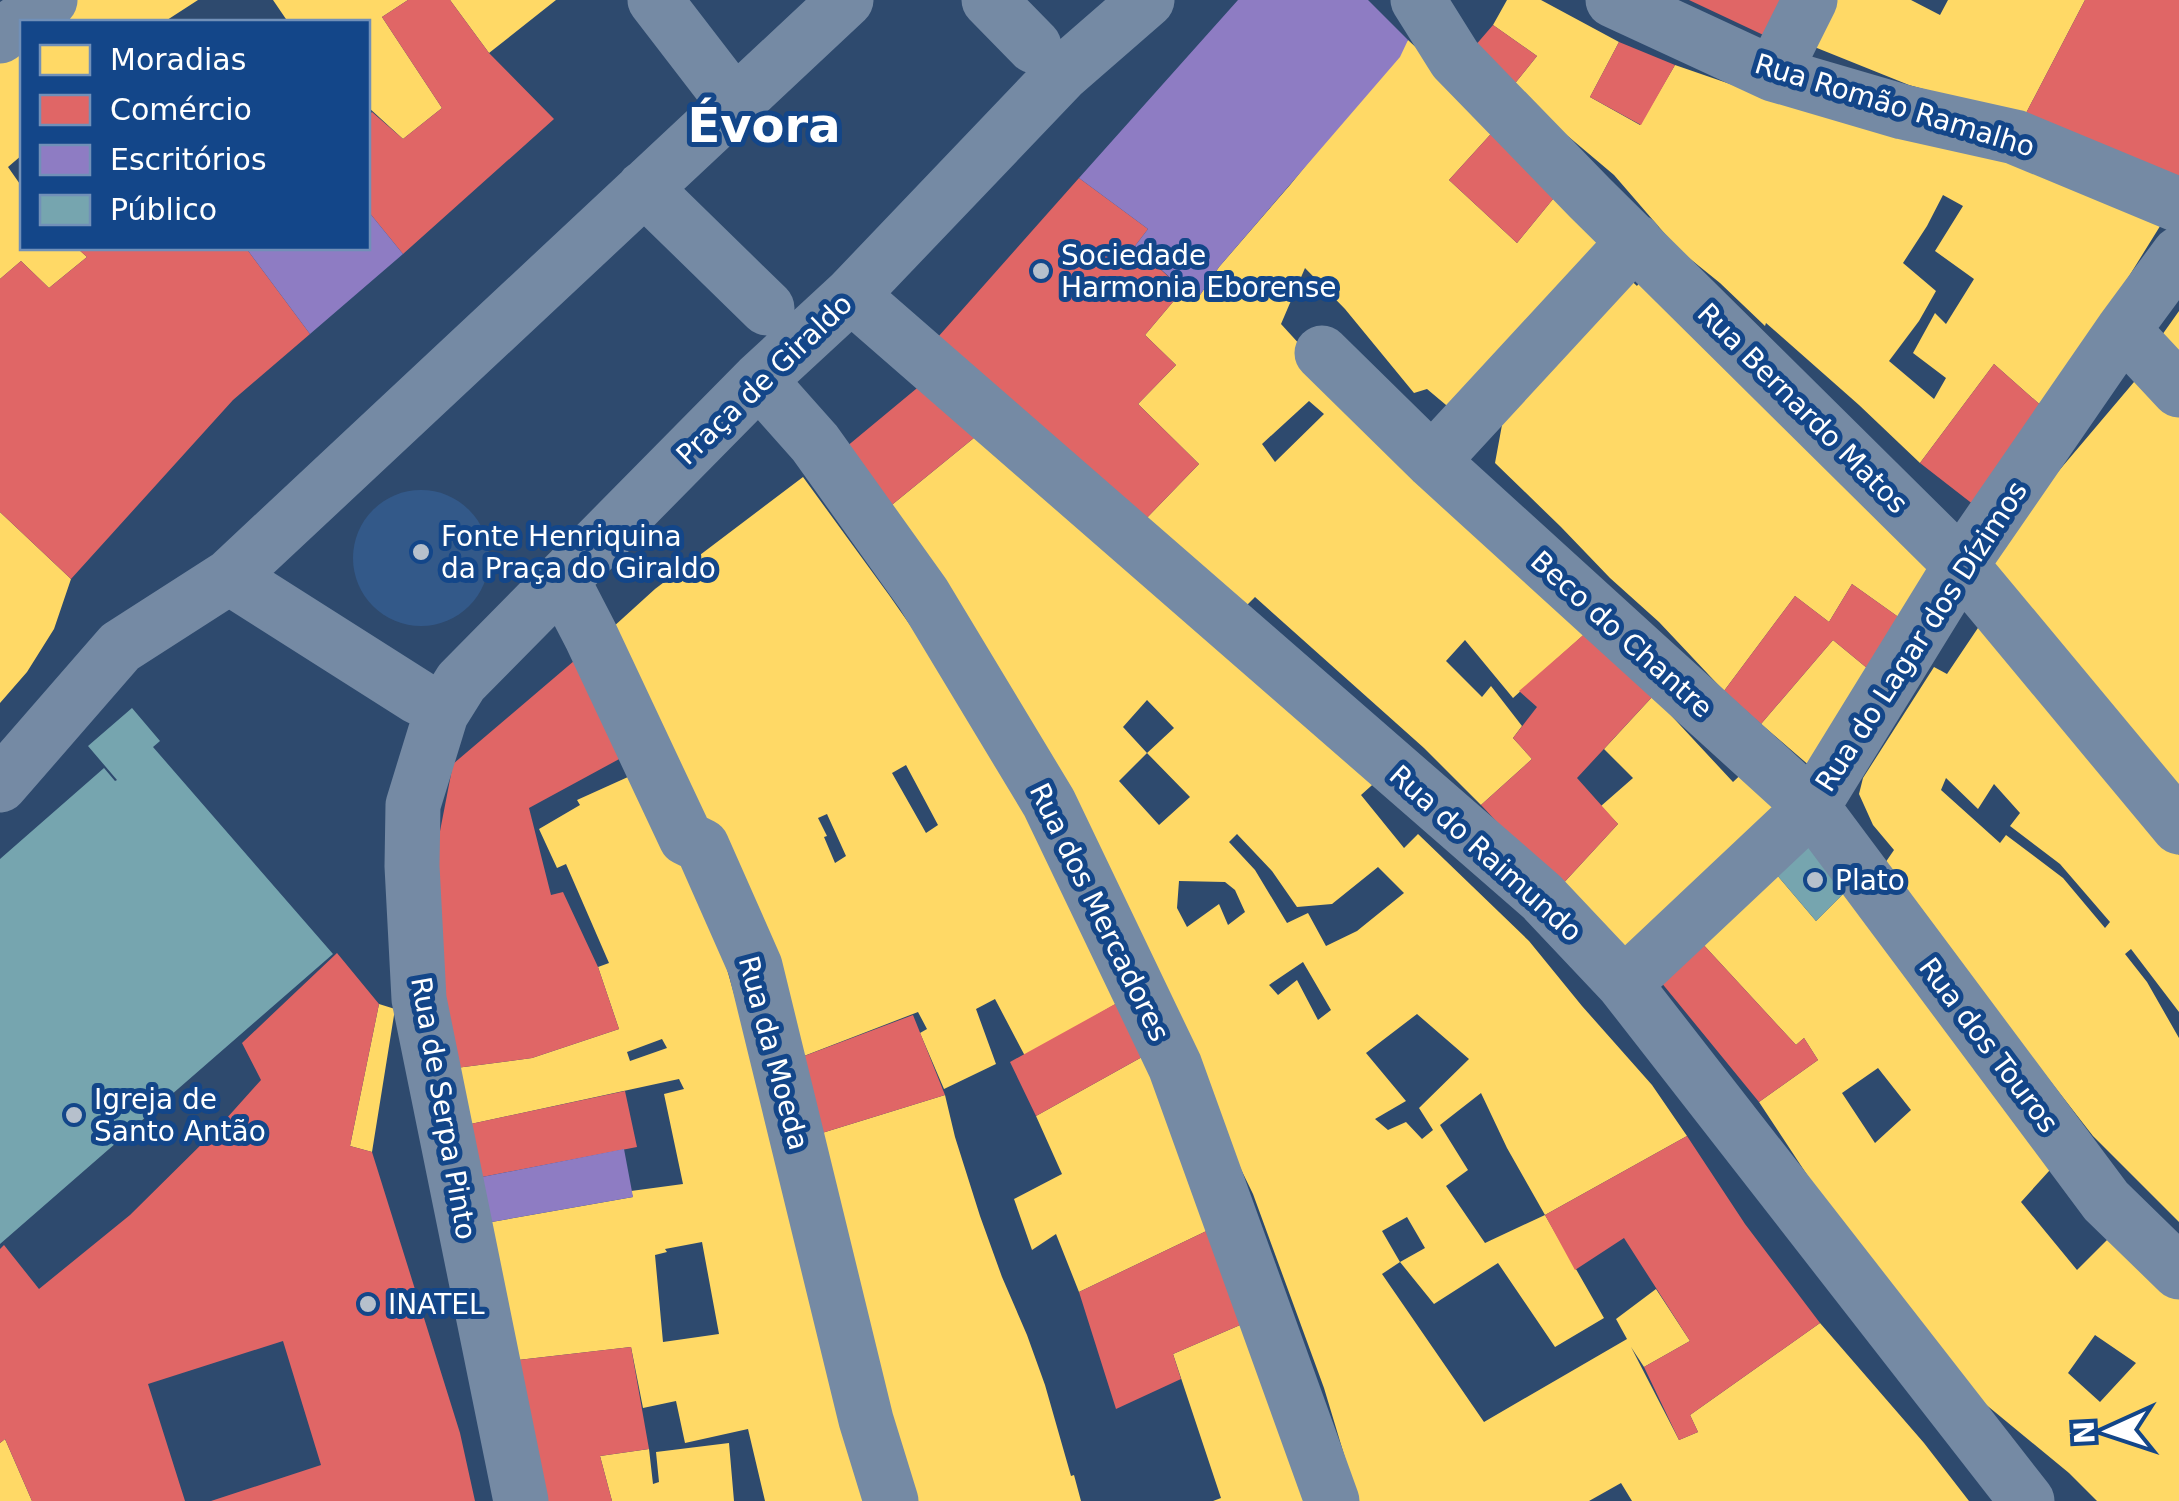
<svg xmlns="http://www.w3.org/2000/svg" width="2179" height="1501" viewBox="0 0 2179 1501" font-family="'DejaVu Sans',sans-serif">
<style>
.water{fill:#335989}
.homes{fill:#ffd966;fill-rule:evenodd}
.shops{fill:#e06666}
.offices{fill:#8e7cc3}
.public{fill:#76a5af}
.lines{fill:none;stroke-linecap:round;stroke-linejoin:round}
.minor{stroke:#758aa4;stroke-width:55}
.poi-dot{fill:#b6c0cc;stroke:#134689;stroke-width:4}
.labels{text-anchor:middle;stroke-width:10;stroke-linejoin:round;paint-order:stroke}
.street-label{font-size:28px;fill:#fff;stroke:#134689}
.poi-label{font-size:28px;fill:#fff;stroke:#134689;text-anchor:start}
.town-label{font-size:48px;font-weight:bold;fill:#fff;stroke:#134689}
</style>
<rect width="100%" height="100%" fill="#2e4a6e"/>
<path class="water" d="M353 558a68 68 0 1 1 136 0a68 68 0 1 1-136 0Z"/>
<path class="homes" d="M66,0h132l-34,22h-129z
M273,0h135l-26,17 60,91 -39,31 -35,-32v-85h-80z
M450,0h106l-67,53z
M1507,0h34l78,42 -29,55 50,28 35,-60 55,19 295,83 137,56 -116,187 -52,-46 -74,99 -61,-58 -93,-82 -1,3 -45,-43 -42,-34 -64,-74 -45,-38 -61,-45 29,-36 -44,-31zM1943,195l20,11 -28,45 39,28 -28,45 -11,-11 -22,40 33,25 -12,21 -45,-38 30,-40 17,-30 -33,-28 24,-37z
M1829,0h82l29,15 8,-15h137l-61,117 -115,-32 -102,-41z
M22,31v124l-14,12 14,20v61h55l10,9 -38,31 -28,-27 -21,18v-231z
M1408,40l91,85 -50,55 68,63 45,-55 46,45 -156,177 -25,-21 -13,4 -69,-84 -40,-41 -24,56 74,81 234,225 -76,68 -48,-58 -19,21 36,36 9,-11 31,40 -9,12 19,21 -51,46 -57,-57 -169,-151 -15,15 -100,-87 59,-61 -61,-60 38,-39 -31,-30 38,-45 13,11 23,-34 71,-82zM1309,401l15,13 -49,48 -13,-18z
M1648,270l293,292 -37,59 -52,-37 -23,38 -34,-26 -71,95 -65,-69 -49,-44 -49,-51 -66,-64 9,-49 120,-140 13,12z
M2179,311v40l-17,-16z
M2145,369l34,39v394l-199,-238z
M980,433l400,345 -19,17 43,53 14,-14 111,107 53,65 70,79 35,51 -142,79 -38,-67 -26,-55 -41,32 28,45 -22,16 39,57 60,-28 59,103 -49,29 -57,-84 -64,41 -34,-42 25,-14 -18,-31 -25,14 18,31 -18,12 102,148 143,-83 -11,-20 40,-30 34,52 -46,26 -13,-20 48,93 19,-8 -8,-17 130,-92 104,120 45,58h-337l-11,-18 -32,18h-231l-34,-113 -71,-194 -123,-254 -253,-423zM1147,700l27,28 -27,25 43,44 -31,28 -40,-44 28,-28 -24,-26zM1237,834l35,37 25,36 35,-3 46,-37 26,26 -47,38 -31,15 -18,-33 -21,10 -32,-53 -26,-28zM1179,881l46,1 10,8 10,22 -17,13 -9,-21 -32,23 -10,-19zM1303,962l28,48 -13,10 -21,-40 -19,15 -9,-10zM1417,1014l52,45 -50,49 14,22 -11,9 -16,-17 -18,8 -13,-11 31,-18 -40,-48z
M803,477l86,118 56,80 64,107 117,216 -101,58 -30,-57 -19,10 20,55 -52,25 -24,-56 7,-4 -9,-17 -127,49 -190,-423 54,-49zM906,765l32,60 -12,8 -34,-60zM827,814l19,42 -11,7 -11,-26 3,-1 -9,-18z
M0,512l71,67 -17,50 -27,43 -27,31z
M1988,613l191,242v157l-48,-63 -6,5 22,28 32,56v184l-86,-86 -210,-270 11,-16 -21,-25 -14,-31 4,-16 71,-111 13,7zM1946,778l32,31 16,-25 26,29 -10,13 50,38 50,58 -5,6 -42,-50 -57,-43 -6,8 -59,-53z
M1833,640l40,33 -62,94 -50,-43z
M1653,696l80,86 16,-15 39,49 -160,146 -69,-74 59,-64 -17,-18 32,-28 -29,-29z
M639,772l76,155 163,574h-113l-17,-72 -63,14 -9,-42 -33,7 -12,-61 -113,13 -32,-137 147,-26 -2,-6 52,-7 -19,-90 20,-5 -5,-10 -213,46 -10,-57 76,-10 87,-29 -21,-62 11,-4 -43,-99 -9,4 -18,-39 41,-24 -3,-5zM662,1039l5,9 -37,13 -3,-9zM702,1242l17,92 -56,8 -8,-87 12,-3 -2,-3z
M1777,875l39,46 36,-36 207,275 -38,42 56,68 42,-42 60,60v213h-82l-28,-28 -85,-70 -155,-195 -70,-106 59,-42 -14,-22 -8,7 -96,-104zM1878,1068l33,42 -36,33 -33,-50zM2095,1335l41,28 -36,39 -32,-29z
M379,1004l16,5 -23,143 -22,-6z
M1151,1052l68,173 -140,67 -23,-58 -24,16 -18,-51 48,-25 -26,-58z
M945,1095l10,42 25,79 22,61 25,58 18,50 26,91 3,-1 7,26h-180l-92,-364z
M1254,1319l61,182h-102l8,-3 -48,-144z
M5,1439l27,62h-32v-58z
M729,1443l5,58h-122l-12,-45 49,-7 4,35 6,-2 -3,-30z"/>
<path class="shops" d="M408,0h42l39,53 65,66 -151,135 -35,-43v-95l4,-4 31,27 39,-31 -60,-91z
M1689,0h105l-20,40z
M2085,0h94v185l-155,-68z
M1493,25l44,31 -29,36 -40,-38z
M1619,42l56,23 -34,60 -51,-28z
M1499,125l63,63 -45,55 -68,-63z
M1079,178l69,51 -13,17 48,44 -38,45 31,30 -38,39 61,60 -59,61 -202,-188z
M77,248h169l64,86 -77,66 -162,179 -71,-67v-233l21,-18 28,27 38,-31z
M1994,364l52,46 -63,102 -63,-49z
M928,379l52,54 -103,84 -43,-60z
M1852,584l52,37 -31,52 -40,-33 -72,84 -37,-33 71,-95 34,26z
M1589,630l64,66 -76,82 41,46 -59,64 -78,-83 51,-46 -19,-21 24,-31 -18,-16z
M588,649l46,102 -105,57 22,87 12,-3 35,75 21,62 -87,29 -76,10 -27,-180 24,-124z
M1700,941l96,104 8,-7 14,22 -59,42 -103,-126z
M337,953l42,51 -29,142 22,6 88,281 15,68h-264l110,-36 -38,-124 -135,43 37,117h-153l-27,-62 -5,4v-194l4,-4 35,44 91,-74 87,-86 44,-49 -19,-37z
M1126,998l25,54 -115,64 -26,-54z
M913,1015l32,80 -136,42 -18,-76z
M625,1091l12,56 -160,31 -11,-53z
M1687,1136l58,88 75,99 -130,92 8,17 -19,8 -35,-73 46,-26 -66,-103 -49,32 -30,-55z
M1219,1225l35,94 -81,35 8,25 -65,30 -37,-117z
M631,1347l18,102 -49,7 12,45h-72l-22,-141z"/>
<path class="offices" d="M1238,0h130l40,40 -8,17 -181,210 -23,34 -61,-55 13,-17 -69,-51z
M368,211l35,43 -93,80 -64,-86h122z
M624,1149l9,48 -147,26 -9,-45z"/>
<path class="public" d="M132,708l28,33 -7,6 180,207 -333,290v-385l104,-91 11,13 2,-1 -29,-34z
M1815,837l37,48 -36,36 -39,-46z"/>
<g class="lines">
<path class="minor" d="M655,0l80,104
M989,0l45,46
M1418,0l37,59 135,139 371,367 218,262
M1613,0l160,74 130,38 112,25 164,68
M0,36l50,-36
M1773,74l37,-74
M644,188l123,120
M851,295l691,602 82,87 403,517
M2123,330l56,60
M1322,353l110,108 380,346 294,394 73,71
M759,380l56,63 108,151 126,209 126,263 157,435
M1432,461l203,-220
M229,577l189,120
M562,580l29,56 95,202 16,8 53,120 111,454 25,81
M0,785l120,-138 109,-70 617,-577
M1624,984l188,-177 149,-242 162,-235 56,-76
M521,1501l-102,-502 -7,-133 1,-61 28,-91 20,-32 298,-302 92,-85 211,-221 85,-74"/>
</g>
<g class="poi-dot">
<circle cx="1041" cy="271" r="10"/>
<circle cx="421" cy="552" r="10"/>
<circle cx="1815" cy="880" r="10"/>
<circle cx="74" cy="1115" r="10"/>
<circle cx="368" cy="1304" r="10"/>
</g>
<g class="labels">
<g class="street-label">
<text transform="translate(1895 105) rotate(17)" y="10">Rua Romão Ramalho</text>
<text transform="translate(764 379) rotate(-44)" y="10">Praça de Giraldo</text>
<text transform="translate(1803 408) rotate(45)" y="10">Rua Bernardo Matos</text>
<text transform="translate(1622 634) rotate(42)" y="10">Beco do Chantre</text>
<text transform="translate(1921 636) rotate(-57)" y="10">Rua do Lagar dos Dízimos</text>
<text transform="translate(1486 853) rotate(42)" y="10">Rua do Raimundo</text>
<text transform="translate(1100 912) rotate(64)" y="10">Rua dos Mercadores</text>
<text transform="translate(1989 1045) rotate(53)" y="10">Rua dos Touros</text>
<text transform="translate(774 1053) rotate(75)" y="10">Rua da Moeda</text>
<text transform="translate(444 1108) rotate(80)" y="10">Rua de Serpa Pinto</text>
</g>
<g class="poi-label">
<text x="1061" y="265">Sociedade<tspan x="1061" dy="32">Harmonia Eborense</tspan></text>
<text x="441" y="546">Fonte Henriquina<tspan x="441" dy="32">da Praça do Giraldo</tspan></text>
<text x="1835" y="890">Plato</text>
<text x="94" y="1109">Igreja de<tspan x="94" dy="32">Santo Antão</tspan></text>
<text x="388" y="1314">INATEL</text>
</g>
<g class="town-label">
<text x="764" y="142">Évora</text>
</g>
</g>
<rect x="20" y="20" width="350" height="230" fill="#134689" stroke="#7190b8" stroke-width="2.5"/>
<rect x="40" y="45" width="50" height="30" fill="#ffd966" stroke="#7190b8" stroke-width="2.5"/>
<text x="110" y="70" font-size="30" fill="#ffffff">Moradias</text>
<rect x="40" y="95" width="50" height="30" fill="#e06666" stroke="#7190b8" stroke-width="2.5"/>
<text x="110" y="120" font-size="30" fill="#ffffff">Comércio</text>
<rect x="40" y="145" width="50" height="30" fill="#8e7cc3" stroke="#7190b8" stroke-width="2.5"/>
<text x="110" y="170" font-size="30" fill="#ffffff">Escritórios</text>
<rect x="40" y="195" width="50" height="30" fill="#76a5af" stroke="#7190b8" stroke-width="2.5"/>
<text x="110" y="220" font-size="30" fill="#ffffff">Público</text>
<g transform="translate(2109 1431) rotate(267)" stroke="#134689" stroke-width="8" paint-order="stroke">
<path d="M0-8L18 38L0 25L-18 38Z" fill="#ffffff"/>
<text y="-15" font-size="28" font-weight="bold" text-anchor="middle" fill="#ffffff">N</text>
</g>
</svg>
